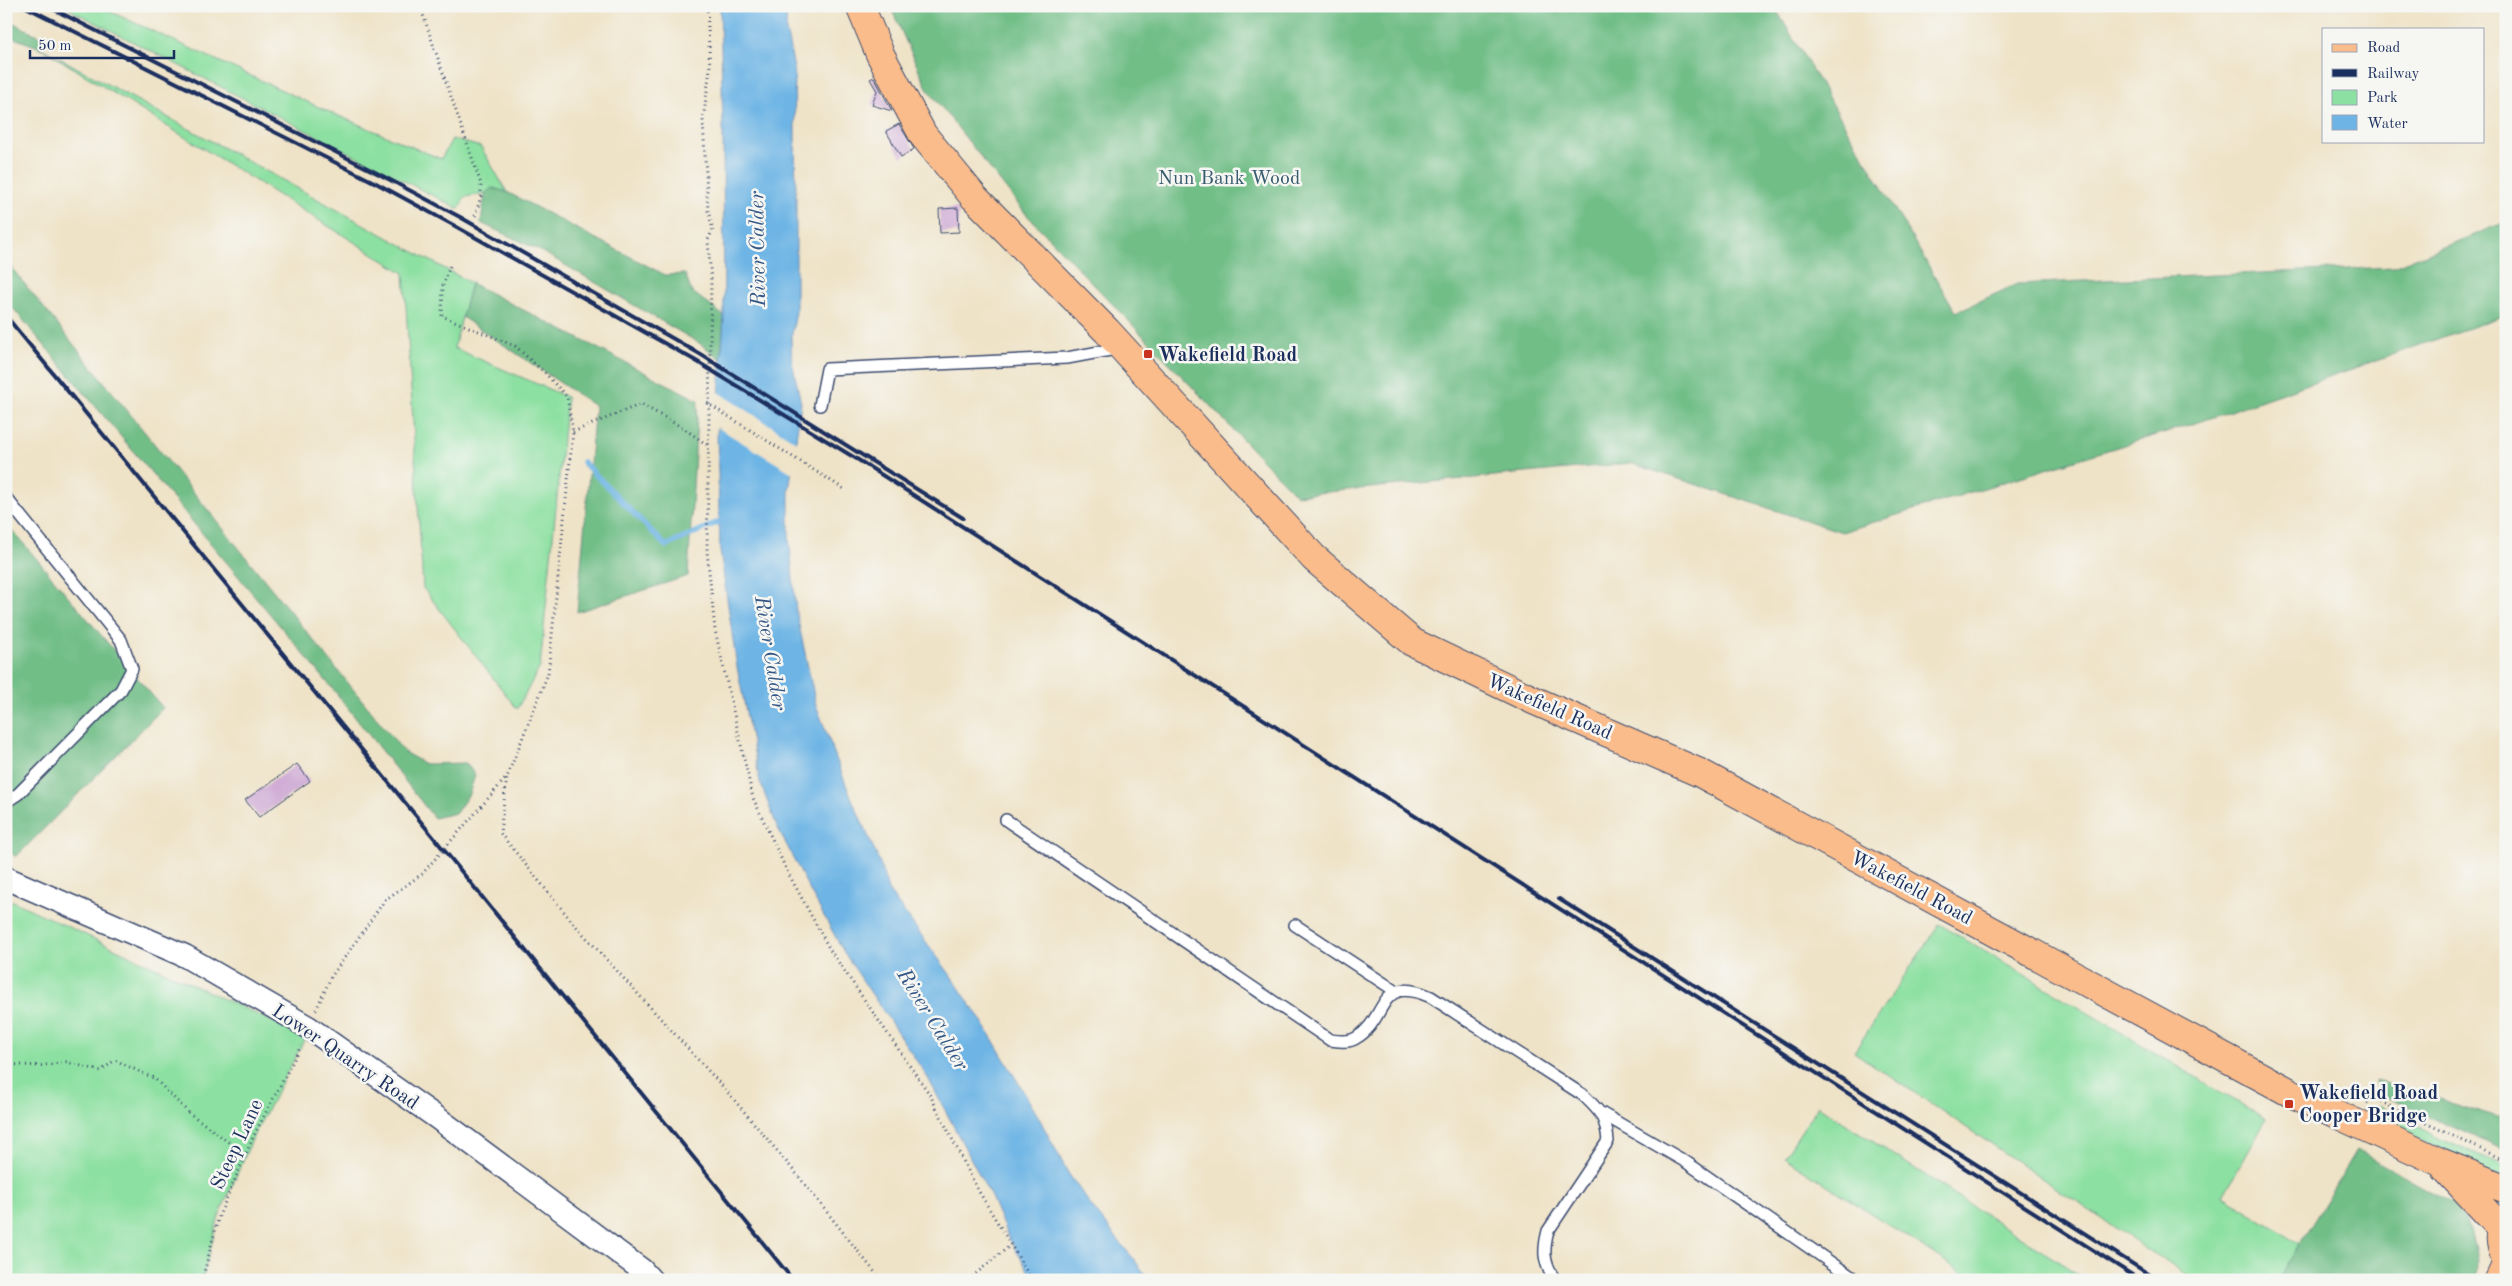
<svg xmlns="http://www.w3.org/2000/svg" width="2512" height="1286" viewBox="0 0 2512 1286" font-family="'Old Standard TT',serif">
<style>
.green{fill:#8ce0a1;stroke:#548880}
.forest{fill:#71be87;stroke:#467672}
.water{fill:#6eb5e5;stroke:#4472a2}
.pier{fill:#efe3c7}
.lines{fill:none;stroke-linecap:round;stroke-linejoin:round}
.stream{stroke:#6eb5e5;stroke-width:5.5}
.building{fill:#cea7d4}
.service-casing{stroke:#3b4a6e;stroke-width:14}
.minor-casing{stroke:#3b4a6e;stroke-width:25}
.primary-casing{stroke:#3b4a6e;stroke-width:30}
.trunk-casing{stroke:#3b4a6e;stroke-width:30}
.path{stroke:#3b4a6e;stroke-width:3;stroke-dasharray:1 4;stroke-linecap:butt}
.service{stroke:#fff;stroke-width:11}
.minor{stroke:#fff;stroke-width:22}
.primary{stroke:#fabc8b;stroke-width:28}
.trunk{stroke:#fabc8b;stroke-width:28}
.rail{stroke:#1b2f5e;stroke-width:4}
.path-bridge{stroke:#3b4a6e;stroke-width:3;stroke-dasharray:1 4;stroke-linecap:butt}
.poi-dot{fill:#c8321e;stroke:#f6f6f2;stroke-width:2}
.labels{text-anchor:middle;stroke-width:5;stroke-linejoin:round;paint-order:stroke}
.park-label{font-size:20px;fill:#375b6f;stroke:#f6f6f2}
.poi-label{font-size:20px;font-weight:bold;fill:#1b2f5e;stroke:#f6f6f2;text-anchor:start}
.street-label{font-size:20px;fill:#1b2f5e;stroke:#f6f6f2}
.water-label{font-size:21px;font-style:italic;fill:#345786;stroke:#f6f6f2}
</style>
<rect width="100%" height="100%" fill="#f6f6f2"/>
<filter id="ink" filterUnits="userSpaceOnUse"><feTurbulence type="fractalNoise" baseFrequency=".02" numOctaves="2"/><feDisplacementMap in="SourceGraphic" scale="10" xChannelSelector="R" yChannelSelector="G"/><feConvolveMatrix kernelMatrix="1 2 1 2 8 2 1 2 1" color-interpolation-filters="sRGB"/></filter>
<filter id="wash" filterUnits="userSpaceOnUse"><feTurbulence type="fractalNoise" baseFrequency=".0096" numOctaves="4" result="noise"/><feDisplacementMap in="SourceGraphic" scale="20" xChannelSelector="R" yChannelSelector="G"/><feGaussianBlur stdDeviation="1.12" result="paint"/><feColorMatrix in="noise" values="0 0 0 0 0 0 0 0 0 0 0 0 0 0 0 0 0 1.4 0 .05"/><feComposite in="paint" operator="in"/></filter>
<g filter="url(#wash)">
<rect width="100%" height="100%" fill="#efe3c7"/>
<path class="green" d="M63,6h35l236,108 107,45 11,-20 29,8 26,45 -15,-4 -7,6 -20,3 -6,12z
M41,48l430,235 -17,65 113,49 -27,270 -23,42 -94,-121 -19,-315z
M6,898l300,139 -52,98 -35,81 -17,64h-196z
M1939,924l327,195 -43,77 77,48 -22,36h-85l-339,-228z
M2378,1105l62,34 66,27v7l-7,5 -128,-62z
M1818,1106l269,174h-113l-190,-123z"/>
<path class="forest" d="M890,6h884l182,306 61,-28 376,-17 113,-45v93l-301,105 -363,112 -212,-69 -334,32 -271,-282 -97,-123z
M6,19l35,18v11l-35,-13z
M492,188l15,4 158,83 20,-1 6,17 33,25 -3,43 -22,-16 -158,-92 -60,-28 4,-29z
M6,261l398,491 21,12 41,-1 9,12 -6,19 -13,19 -22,5 -101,-129 -310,-369 -17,-20z
M471,283l227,117 -10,176 -111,36 18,-206 -133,-89z
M6,523l157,185 -147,149 -10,-8z
M2376,1080l130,39v32l-127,-57z
M2357,1150l96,54 17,25 7,30 -1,21h-198z"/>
<path class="water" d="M720,6h67l-1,24 8,38 2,131v113l-5,27 1,23 9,41 -12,88v46l7,74 20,94 32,85 32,73 8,27 61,83 34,50 55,93 30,57 24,34 58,73h-116l-26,-43 -17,-40 -63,-119 -83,-124 -36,-65 -33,-65 -16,-42 -23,-115 -17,-116 -3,-119 7,-116 -1,-189z"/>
<path class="pier" d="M717,391l81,52 -4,31 -79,-48z"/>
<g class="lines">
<path class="stream" d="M583,462l83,84 59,-27"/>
</g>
<g id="blocks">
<path class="building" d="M874,77l18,34 -20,-6 5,-14 -7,-12z
M899,124l15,25 -13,8 -15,-26z
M958,208l1,24 -19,1 -1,-24z
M297,764l13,17 -51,36 -14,-17z"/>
</g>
</g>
<g filter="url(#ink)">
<use href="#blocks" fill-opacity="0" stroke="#3b4a6e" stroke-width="1"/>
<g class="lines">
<defs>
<path id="service" d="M820,405l7,-36 240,-11 54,-10
M6,498l115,142 11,29 -11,21 -103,104 -12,8
M1006,820l324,220c8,1 18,3 26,-2 33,-19 20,-65 75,-41l152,98c17,16 23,22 25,46l-60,90c-5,19 -5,32 7,49
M1295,925l102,67
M1601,1113l85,49 170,118"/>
<path id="minor" d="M6,878l179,78 123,71 128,90 206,153 9,10"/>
<path id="primary" d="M2499,1280l7,-15"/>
<path id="trunk" d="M860,6l20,48 43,81 51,62 133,134 207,227 98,84 121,58 167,73 591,320 149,69 66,27
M2446,1169l55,59
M2506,1218c-8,16 -6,26 0,43"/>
</defs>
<use href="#service" class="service-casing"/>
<use href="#minor" class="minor-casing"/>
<use href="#primary" class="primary-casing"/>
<use href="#trunk" class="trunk-casing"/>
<path class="path" d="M420,6l61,178v12l-6,20
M707,6l3,63 -7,51 5,91 5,18 -5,11 3,40 -4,271 8,79 38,168 34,73 43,79 100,145 48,95 54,90
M450,266l-7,19 -1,31 73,30 30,27 22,24 6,35 -25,242 -41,103 -7,56 74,91 151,165 70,83 86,108
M573,432l68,-28 42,24 26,18
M316,1010l15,-33 54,-77 37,-26 84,-96
M6,1064l32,2 28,-4 35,9 14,-11 40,19 33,33 58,43
M2367,1103l8,-4 131,62
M202,1280l17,-64 35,-81 47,-89
M968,1280l43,-35"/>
<use href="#service" class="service"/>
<use href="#minor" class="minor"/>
<use href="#primary" class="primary"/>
<use href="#trunk" class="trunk"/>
<path class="rail" d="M24,6l352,177 79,43 241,135 164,100 1280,819
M47,6l330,167 83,44 240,137 263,164
M6,316l438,534 349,430
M1559,899l599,381"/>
<path class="path-bridge" d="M707,403l137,86"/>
</g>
</g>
<g class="poi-dot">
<rect x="1143" y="349" width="10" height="10" rx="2.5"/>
<rect x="2284" y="1099" width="10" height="10" rx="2.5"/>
</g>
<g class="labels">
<g class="park-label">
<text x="1229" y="184">Nun Bank Wood</text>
</g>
<g class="poi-label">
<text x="1158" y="361">Wakefield Road</text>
<text x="2299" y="1099">Wakefield Road<tspan x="2299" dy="23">Cooper Bridge</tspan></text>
</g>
<g class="street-label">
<text transform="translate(1550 706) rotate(24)" y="7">Wakefield Road</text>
<text transform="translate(1912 887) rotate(28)" y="7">Wakefield Road</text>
<text transform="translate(346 1056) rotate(34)" y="7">Lower Quarry Road</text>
<text transform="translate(236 1144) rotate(-65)" y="7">Steep Lane</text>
</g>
<g class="water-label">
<text transform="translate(757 249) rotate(-91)" y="7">River Calder</text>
<text transform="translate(771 653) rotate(81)" y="7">River Calder</text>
<text transform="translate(933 1019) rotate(58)" y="7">River Calder</text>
</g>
</g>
<rect width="2512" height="1286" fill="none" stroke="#f6f6f2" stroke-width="25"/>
<rect x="2322" y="28" width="162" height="115" fill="#f6f6f2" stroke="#9ea6b7"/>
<rect x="2332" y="44" width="25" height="8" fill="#fabc8b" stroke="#9ea6b7"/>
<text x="2367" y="52" font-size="15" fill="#1b2f5e">Road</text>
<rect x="2332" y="69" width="25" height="8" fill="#1b2f5e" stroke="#9ea6b7"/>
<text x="2367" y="78" font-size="15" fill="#1b2f5e">Railway</text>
<rect x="2332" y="90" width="25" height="15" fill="#8ce0a1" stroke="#9ea6b7"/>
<text x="2367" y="102" font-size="15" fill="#1b2f5e">Park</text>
<rect x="2332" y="115" width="25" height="15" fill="#6eb5e5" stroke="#9ea6b7"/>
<text x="2367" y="128" font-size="15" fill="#1b2f5e">Water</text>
<path d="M30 50v8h144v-8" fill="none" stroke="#1b2f5e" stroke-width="2.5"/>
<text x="38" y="50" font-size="15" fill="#1b2f5e" stroke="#f6f6f2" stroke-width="4" paint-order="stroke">50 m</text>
</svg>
